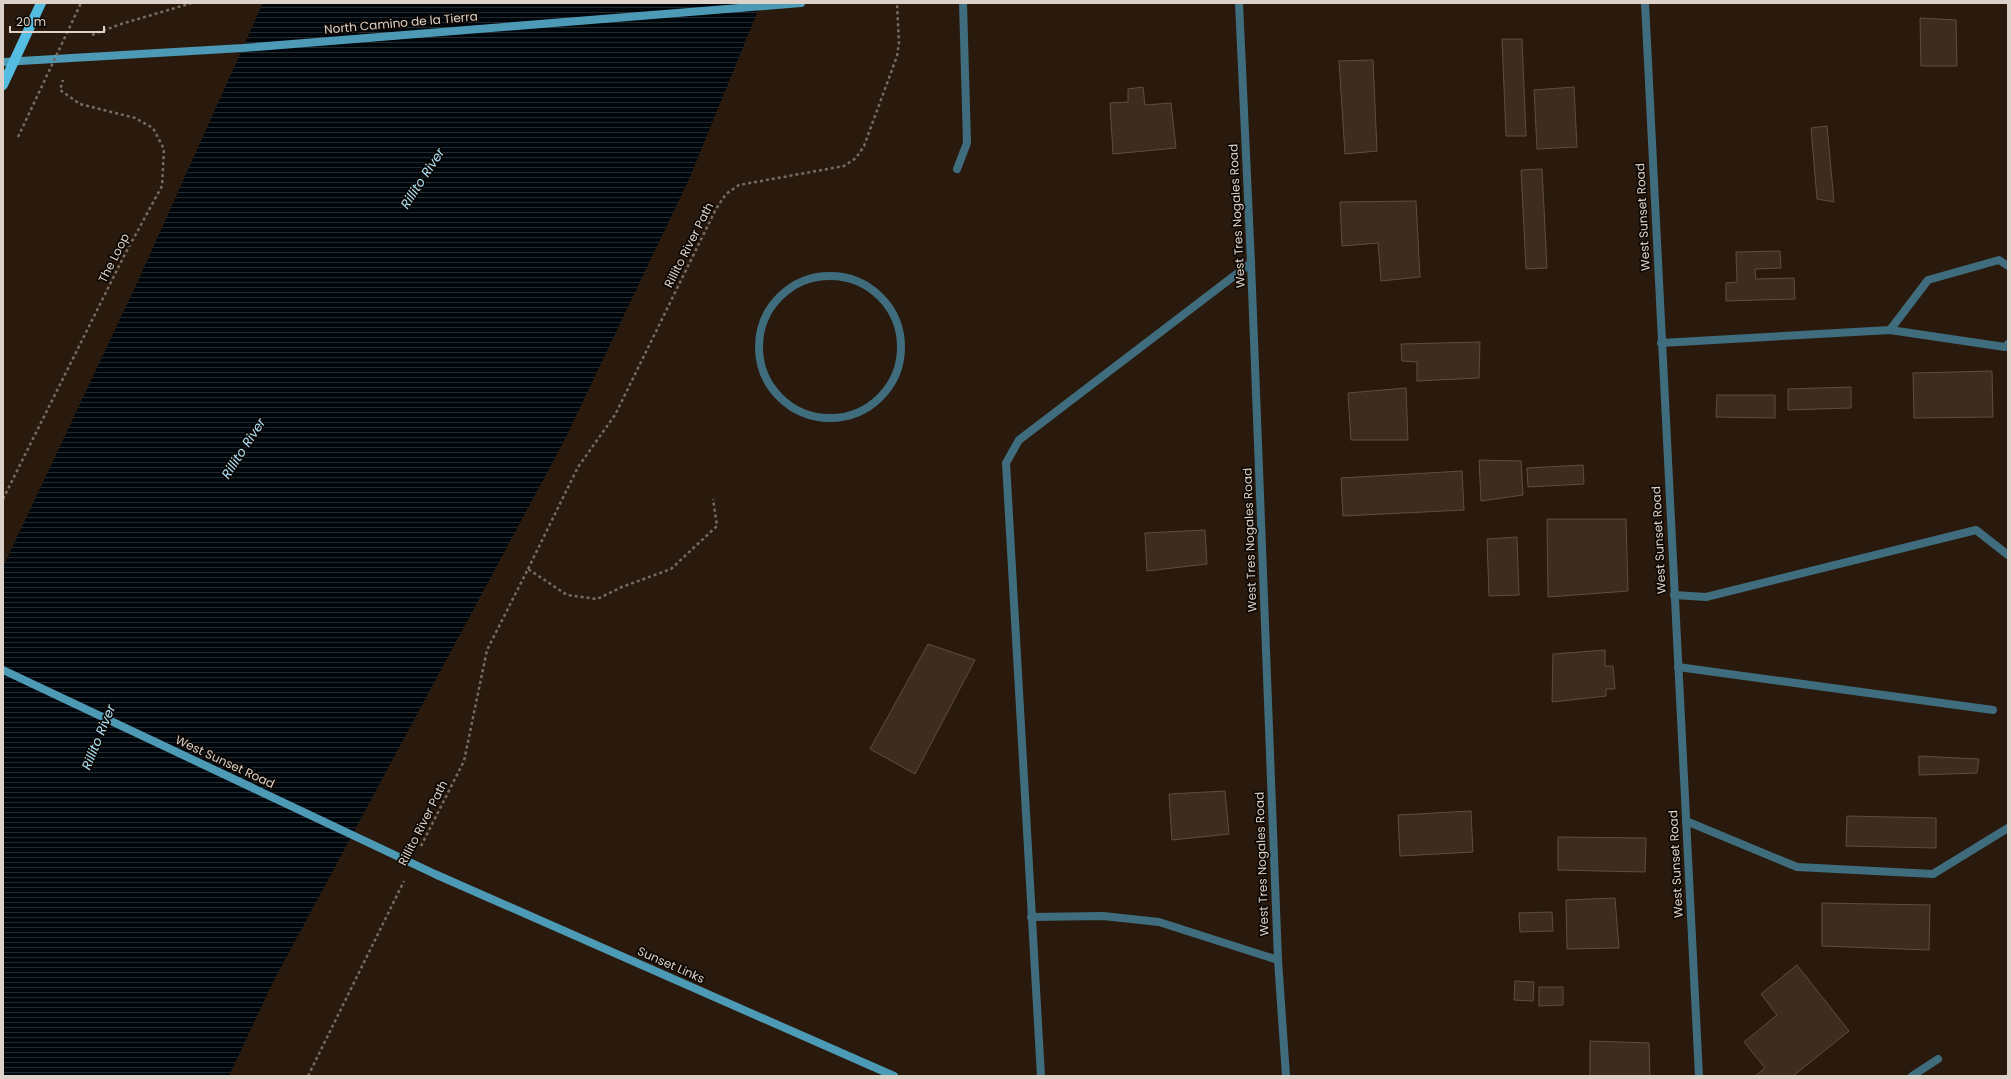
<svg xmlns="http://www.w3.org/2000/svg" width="2011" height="1079" viewBox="0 0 2011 1079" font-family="Poppins,sans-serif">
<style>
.water{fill:url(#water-rules)}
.building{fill:#3d2d1f;stroke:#5f4e3f}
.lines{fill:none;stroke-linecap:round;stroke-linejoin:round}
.path{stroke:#786b60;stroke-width:2.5;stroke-dasharray:3 3;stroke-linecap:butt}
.lane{stroke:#3f6d7e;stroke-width:8}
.street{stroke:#3f6d7e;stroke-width:8}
.secondary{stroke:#4c9ab5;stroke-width:8}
.path-bridge{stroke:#786b60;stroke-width:2.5;stroke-dasharray:3 3;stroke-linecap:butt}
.secondary-bridge{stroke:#4c9ab5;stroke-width:8}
.primary-bridge{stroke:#55bde1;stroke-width:10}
.labels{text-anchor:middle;stroke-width:3.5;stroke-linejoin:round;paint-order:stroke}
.street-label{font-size:12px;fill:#dcd2c9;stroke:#0d0703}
.water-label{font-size:13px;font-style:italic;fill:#abe1f7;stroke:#0d0703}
</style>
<defs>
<pattern id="water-rules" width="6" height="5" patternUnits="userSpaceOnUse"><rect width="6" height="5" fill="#00070c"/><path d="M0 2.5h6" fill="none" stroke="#252a2e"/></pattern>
</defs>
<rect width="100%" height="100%" fill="#291a0d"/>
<path class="water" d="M263,3h498l-71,174 -126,264 -291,541 -44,94h-226v-509l135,-286z"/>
<path class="building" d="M1920,18l36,2 1,46h-36z
M1502,39h20l4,97h-20z
M1373,60l4,91 -32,3 -6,-93z
M1143,87l2,18 26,-2 5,45 -63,6 -3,-51 18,-1v-13z
M1574,87l3,60 -40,2 -3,-59z
M1827,126l7,76 -17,-3 -6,-71z
M1542,169l5,99 -21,1 -5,-99z
M1416,201l4,76 -39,4 -3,-38 -36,3 -2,-44z
M1780,251l1,17 -26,1 1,10 38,-1 1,21 -69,2v-18l11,-1 -1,-30z
M1480,342l-1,36 -62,3v-19l-15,-1 -1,-17z
M1992,371l1,46 -79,1 -1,-45z
M1851,387v21l-63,2v-21z
M1406,388l2,52h-57l-3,-47z
M1717,395h58v23l-59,-1z
M1479,460l42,1 2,34 -42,6z
M1583,465l1,19 -56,3 -1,-19z
M1462,471l2,39 -121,6 -2,-38z
M1547,519h79l2,72 -80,6z
M1205,530l2,34 -60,7 -2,-38z
M1517,537l2,58 -30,1 -2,-57z
M928,644l47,16 -60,114 -45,-25z
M1605,650v16h8l2,23h-9v7l-54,6 1,-48z
M1919,756l60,3 -2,14 -58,2z
M1225,791l4,43 -57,6 -3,-46z
M1471,811l2,41 -73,4 -2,-41z
M1847,816l89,2v30l-90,-2z
M1558,837l88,1 -1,34 -87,-2z
M1615,898l4,50 -52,1 -1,-49z
M1822,903l108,2 -1,45 -107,-4z
M1552,912l1,19 -33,1 -1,-19z
M1797,965l52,66 -56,45h-38l10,-8 -21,-26 33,-27 -16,-21z
M1515,981l19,1 -1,19 -19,-1z
M1539,987h24v18l-24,1z
M1590,1041l59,2 1,33h-60z"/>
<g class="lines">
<path class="path" d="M92,35l29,-11 71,-21
M3,499l121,-243 38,-70 2,-37 -11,-21 -18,-10 -55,-14 -20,-14 3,-10
M528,569l50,-102 37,-52 101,-206 10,-15 13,-9 105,-19 12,-8 8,-12 33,-90 2,-13 -2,-40
M421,846l43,-85 23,-111 41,-81 39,26 30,4 25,-12 49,-18 46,-43 -4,-27
M308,1076l96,-195"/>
<path class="lane" d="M957,169l10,-26 -4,-140
M759 347a71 71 0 1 1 142 0a71 71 0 1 1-142 0Z
M1890,330l38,-50 71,-20 9,6
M1661,343l229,-13 115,17 3,-3
M1674,595l32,2 270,-67 32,25
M1678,667l315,43
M1686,821l111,46 136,7 75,-46
M1031,917l72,-1 56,6 119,38
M1041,1076l-35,-613 13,-23 232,-177
M1912,1076l26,-17"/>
<path class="street" d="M1239,3l12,260 27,697 8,116
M1645,3l54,1073"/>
<path class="secondary" d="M3,62l240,-14 558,-45
M437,875l457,201"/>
<path class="path-bridge" d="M18,137l63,-134"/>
<path class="secondary-bridge" d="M3,670l434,205"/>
<path class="primary-bridge" d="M3,85l38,-82"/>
</g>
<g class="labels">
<g class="street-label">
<text transform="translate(401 23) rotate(-5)" y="4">North Camino de la Tierra</text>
<text transform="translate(1237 216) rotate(-93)" y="4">West Tres Nogales Road</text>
<text transform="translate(1643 217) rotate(-93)" y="4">West Sunset Road</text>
<text transform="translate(689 245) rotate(-63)" y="4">Rillito River Path</text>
<text transform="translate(114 258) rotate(-63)" y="4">The Loop</text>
<text transform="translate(1250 540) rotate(-92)" y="4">West Tres Nogales Road</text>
<text transform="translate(1659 540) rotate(-93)" y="4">West Sunset Road</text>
<text transform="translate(225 762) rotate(25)" y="4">West Sunset Road</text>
<text transform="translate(423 823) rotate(-63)" y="4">Rillito River Path</text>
<text transform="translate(1262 864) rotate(-92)" y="4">West Tres Nogales Road</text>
<text transform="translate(1676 864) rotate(-93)" y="4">West Sunset Road</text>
<text transform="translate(671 965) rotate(24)" y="4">Sunset Links</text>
</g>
<g class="water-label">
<text transform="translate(422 178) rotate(-57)" y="5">Rillito River</text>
<text transform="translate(243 448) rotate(-57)" y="5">Rillito River</text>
<text transform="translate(98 737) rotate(-68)" y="5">Rillito River</text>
</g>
</g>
<rect width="2011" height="1079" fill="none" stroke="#dcd2c9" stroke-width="8"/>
<path d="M10 26v6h94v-6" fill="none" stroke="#dcd2c9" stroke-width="2"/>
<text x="16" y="26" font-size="12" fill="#dcd2c9" stroke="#0d0703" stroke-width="3" paint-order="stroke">20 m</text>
</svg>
